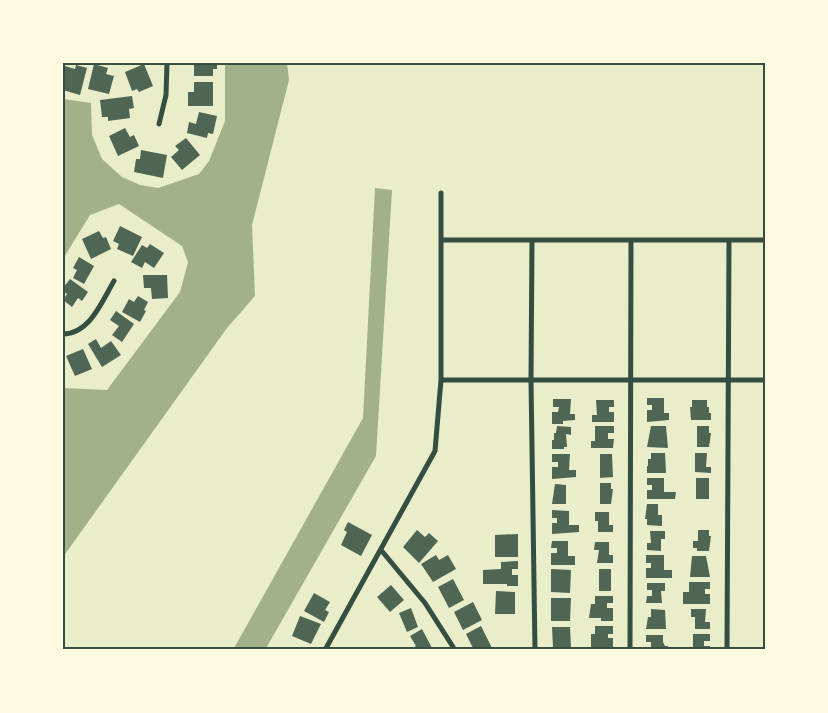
<svg xmlns="http://www.w3.org/2000/svg" width="828" height="713" viewBox="0 0 828 713" font-family="Roboto,sans-serif">
<style>
.water{fill:#a3b18a}
.building{fill:#4f6655}
.lines{fill:none;stroke-linecap:round;stroke-linejoin:round}
.minor{stroke:#344e41;stroke-width:5}
.neatline{fill:none;stroke:#344e41;stroke-width:2}
</style>
<rect width="100%" height="100%" fill="#e9edc9"/>
<path class="water" d="M225,63h62l2,17 -37,145 3,71 -28,32 -164,229v-169l44,2 73,-98 8,-30 -6,-16 -63,-42 -29,11 -27,44v-160l28,4 1,32 10,24 20,18 18,8 18,3 41,-14 10,-13 16,-40z
M375,188l17,2 -16,266 -111,194h-32l130,-232z"/>
<path class="building" d="M188,63h29v6h-4v7h-19v-11h-6z
M94,64l14,4 -2,6 8,2 -5,18 -21,-5z
M144,64l9,22 -14,6 -2,-3 -5,2 -7,-19z
M76,65l11,3 -7,27 -17,-5 2,-24 10,3z
M194,82h19v24h-25v-14h6z
M132,96l2,12 -5,1 1,9 -22,3v-4h-6l-2,-17z
M199,112l18,4 -4,18 -5,-1 -1,5 -20,-5 2,-11 7,2z
M125,128l5,9 4,-2 5,11 -21,10 -9,-20z
M186,138l14,17 -18,15 -11,-13 8,-7 -4,-4z
M141,150l26,5 -4,23 -29,-6 2,-13h4z
M120,226l22,11 -9,19 -16,-7 2,-5 -6,-3z
M99,231l4,7 3,-1 5,12 -20,10 -9,-20z
M150,244l14,9 -10,15 -9,-6 -3,6 -11,-6 11,-17 5,3z
M79,257l15,9 -10,18 -11,-6 4,-8 -4,-2z
M143,275h24l1,23 -16,1 -1,-11h-7z
M70,279l18,13 -6,9 -4,-3 -6,9 -9,-7 4,-6 -4,-3v-3z
M138,296l10,6 -4,8 2,1 -6,11 -18,-10 7,-13 5,3z
M116,311l18,13 -12,18 -10,-7 7,-9 -9,-6z
M96,339l5,9 10,-7 10,14 -19,12 -14,-23z
M83,349l9,20 -17,7 -9,-20z
M647,398h17v15h5v7l-22,2v-12h5v-5h-5z
M553,399h18l-1,15h5v6l-12,1v3h-11v-12h6l1,-5h-6z
M596,400h18v7h-5v5h5v10h-22v-7h5z
M692,400h15v7h2v6h2v7h-20l-1,-13h2z
M557,426l14,1v8l-5,-1 1,13h-3v2h-12v-9h2v-7h2z
M595,426h19v7h-6v6h6l-1,9h-22v-7h4z
M651,426h15l2,22 -21,-1z
M697,426h12v7h2l-2,14h-12z
M651,453h14l1,20h-19v-7h1v-7h3z
M695,453h12l-1,14h5v6l-16,-1z
M552,454h18l-1,16h7v7l-24,2v-12h6v-5h-6z
M600,454h12l1,23 -13,1z
M647,478h17v14h12l-1,7h-28v-9h5v-5h-5z
M696,478h13v21h-13z
M600,483h11v6h2l-2,15h-11z
M555,484l11,1v19h-14z
M647,504h11v11h4v11l-15,-1v-6h-2z
M552,510l17,1v14h10v7l-27,2v-11h5v-5h-5z
M595,512h14v13h4v7h-15v-11h-3z
M348,522l24,13 -11,21 -20,-11 6,-13 -3,-2z
M417,530l8,7 4,-4 9,8 -19,22 -16,-16z
M698,530h11v6h2l-2,15h-12v-3h-4v-7h5z
M650,531h15v8h-4v12l-14,-1v-7h4z
M518,534v23h-23v-22z
M552,541h16v15h7v9h-24v-12h6v-5h-6z
M595,542h14v13h4v8h-16l2,-13h-5z
M436,555l3,5 9,-5 8,14 -23,13 -12,-18z
M646,555h18v15h8v8h-26v-10h5v-5h-5z
M692,556h14l4,21h-20z
M518,561v8h-6v6h6v11h-11v-2h-24v-14l18,-1v-7z
M551,569l20,1 -1,23 -19,-1z
M599,569h12v22h-12z
M453,579l11,21 -15,8 -11,-21z
M689,582h21v7h-5v5h5v10h-27v-12h6z
M647,583h18v8h-4l1,12h-16l1,-7h5v-6h-5z
M391,585l13,15 -14,12 -13,-15z
M496,591l19,1v22h-20z
M314,593l16,9 -5,8 4,2 -5,10 -20,-11z
M595,596h18v7h-6v5h6v13h-12v-3h-12l2,-14h4z
M551,598h20l-1,23h-19z
M473,602l9,18 -19,10 -9,-18z
M411,608l7,19 -11,5 -8,-19z
M651,609l14,1 1,19h-20l2,-12h3z
M691,609h15l-1,13h5v7h-15v-12h-4z
M300,616l21,8 -10,20 -19,-8z
M481,626l11,22 -3,2h-15l-8,-16z
M595,626h18v8h-5v4h5v10l-22,1v-15h4z
M552,627h18l1,21h-18z
M422,629l10,19 -4,2h-14l-1,-2 3,-2 -6,-10z
M693,634h17v7h-6v5h6v4h-17z
M646,635h17v7l2,4h3v4h-22v-3h5v-5h-5z"/>
<g class="lines">
<path class="minor" d="M159,124l7,-29 1,-32
M441,240h324
M532,240l-1,140 4,270
M63,334c27,0 39,-33 51,-53
M441,380h324
M381,550l44,53 30,47
M325,650l110,-199 6,-71v-187
M630,650l1,-409
M727,650l2,-409"/>
</g>
<rect width="828" height="713" fill="none" stroke="#fefae0" stroke-width="129"/>
<rect x="64" y="64" width="700" height="584" class="neatline"/>
</svg>
